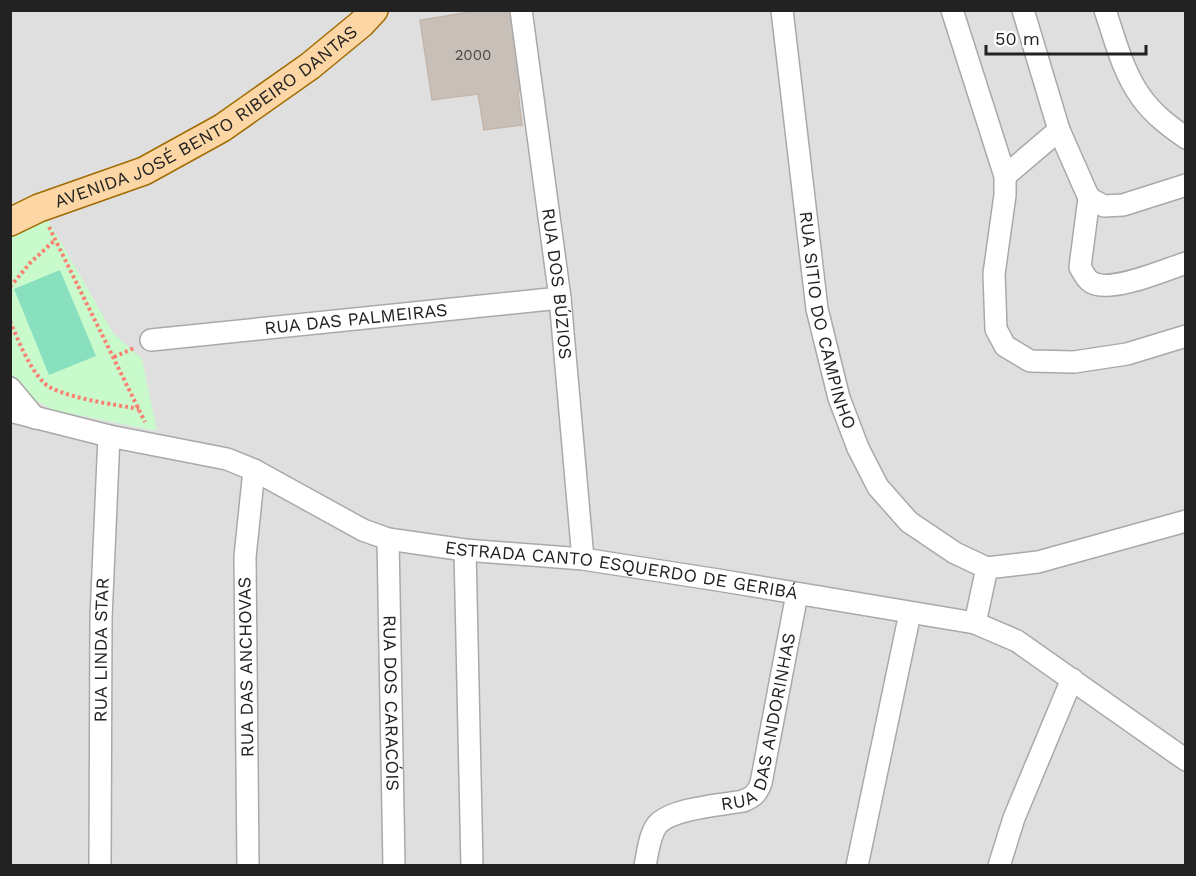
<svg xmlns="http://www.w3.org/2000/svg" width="1196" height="876" viewBox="0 0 1196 876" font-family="'Work Sans',sans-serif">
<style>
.residential{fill:#e0dfdf}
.park{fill:#c8facc}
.pitch{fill:#88e0be}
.building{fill:#c7bfb8;stroke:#c4b6ab;stroke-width:1.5}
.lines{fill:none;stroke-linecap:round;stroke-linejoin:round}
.minor-casing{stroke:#a9a9a9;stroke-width:24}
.major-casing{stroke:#a06b00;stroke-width:30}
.path{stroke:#fa8072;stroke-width:4;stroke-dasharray:3 3;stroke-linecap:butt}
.minor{stroke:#fff;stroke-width:21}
.major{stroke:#fcd6a4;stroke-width:27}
.labels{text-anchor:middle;stroke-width:6;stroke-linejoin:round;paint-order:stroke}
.number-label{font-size:15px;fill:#4b4948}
.street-label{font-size:18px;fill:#222;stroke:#fff}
</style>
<rect width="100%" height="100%" fill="#f2efe9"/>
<path class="residential" d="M10,11h1175v854h-1174z"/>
<path class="park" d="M44,213l69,120 29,26 15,72 -104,-21 -23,-13 -18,-20 -2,-4v-136l7,-10z"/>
<path class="pitch" d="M60,270l36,86 -47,19 -35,-86z"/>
<path class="building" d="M482,10h32l12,80 -8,2 4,33 -38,5 -6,-36 -46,6 -12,-80z"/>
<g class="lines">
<defs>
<g id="minor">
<path id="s1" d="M521,10l39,288 23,261"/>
<path id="s2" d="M782,10l35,299 22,89 19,50 20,39 31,35 46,31 32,15"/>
<path d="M952,10l53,166v19l-11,79 2,55 9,17 25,15 44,1 53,-8 59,-18"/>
<path d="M1023,10l36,120 30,68 15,8 19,-1 63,-20"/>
<path d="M1105,10c10,30 18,62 36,87 12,17 28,29 45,41"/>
<path d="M1005,176l54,-46"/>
<path d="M1089,198l-9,69c3,5 6,12 11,15 19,12 73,-12 95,-19"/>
<path id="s3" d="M151,340l409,-42"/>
<path d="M10,388l25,30"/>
<path id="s4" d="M10,411l99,25 118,23 27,11 109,60 25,9 77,11 118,9 135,21 257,43 42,18 169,119"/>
<path id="s5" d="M388,539l6,327"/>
<path d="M465,550l7,316"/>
<path d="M987,568l51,-6 148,-41"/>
<path d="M975,623l12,-55"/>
<path id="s6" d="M100,866l1,-248 8,-182"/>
<path d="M248,866l-3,-309 9,-87"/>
<path id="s7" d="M645,866c3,-14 4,-30 12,-41 14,-17 65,-20 86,-24 10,-4 14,-7 18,-18l36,-189"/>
<path d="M857,866l53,-253"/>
<path d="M999,866l15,-48 58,-139"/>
</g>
<g id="major">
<path id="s8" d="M10,222l29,-14 105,-37 78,-43 88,-62 51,-42 13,-14"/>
</g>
</defs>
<use href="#minor" class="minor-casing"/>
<use href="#major" class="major-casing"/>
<path class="path" d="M49,227l96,195
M10,287l20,-24 25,-23
M10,321c9,21 18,45 34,62 14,14 73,22 95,26
M114,357l20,-9"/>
<use href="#minor" class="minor"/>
<use href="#major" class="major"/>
</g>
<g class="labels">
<g class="number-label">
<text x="473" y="60">2000</text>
</g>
<g class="street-label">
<text dy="6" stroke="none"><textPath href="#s8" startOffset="224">AVENIDA JOSÉ BENTO RIBEIRO DANTAS</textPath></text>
<text dy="6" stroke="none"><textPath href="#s1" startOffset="276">RUA DOS BÚZIOS</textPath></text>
<text dy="6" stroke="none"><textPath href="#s3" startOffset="206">RUA DAS PALMEIRAS</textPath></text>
<text dy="6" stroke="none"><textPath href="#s2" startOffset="314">RUA SITIO DO CAMPINHO</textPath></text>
<text dy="6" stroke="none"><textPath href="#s4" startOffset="638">ESTRADA CANTO ESQUERDO DE GERIBÁ</textPath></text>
<text dy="6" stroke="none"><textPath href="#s6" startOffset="216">RUA LINDA STAR</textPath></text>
<text transform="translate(246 667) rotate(-91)" y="6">RUA DAS ANCHOVAS</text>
<text dy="6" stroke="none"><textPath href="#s5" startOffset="164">RUA DOS CARACÓIS</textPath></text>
<text dy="6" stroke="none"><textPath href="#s7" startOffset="212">RUA DAS ANDORINHAS</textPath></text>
</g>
</g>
<rect width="1196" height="876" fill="none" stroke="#222222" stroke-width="24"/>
<path d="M986 45v9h160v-9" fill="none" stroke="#222222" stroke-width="3"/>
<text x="995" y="45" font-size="18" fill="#222222" stroke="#ffffff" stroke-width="4.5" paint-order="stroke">50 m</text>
</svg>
